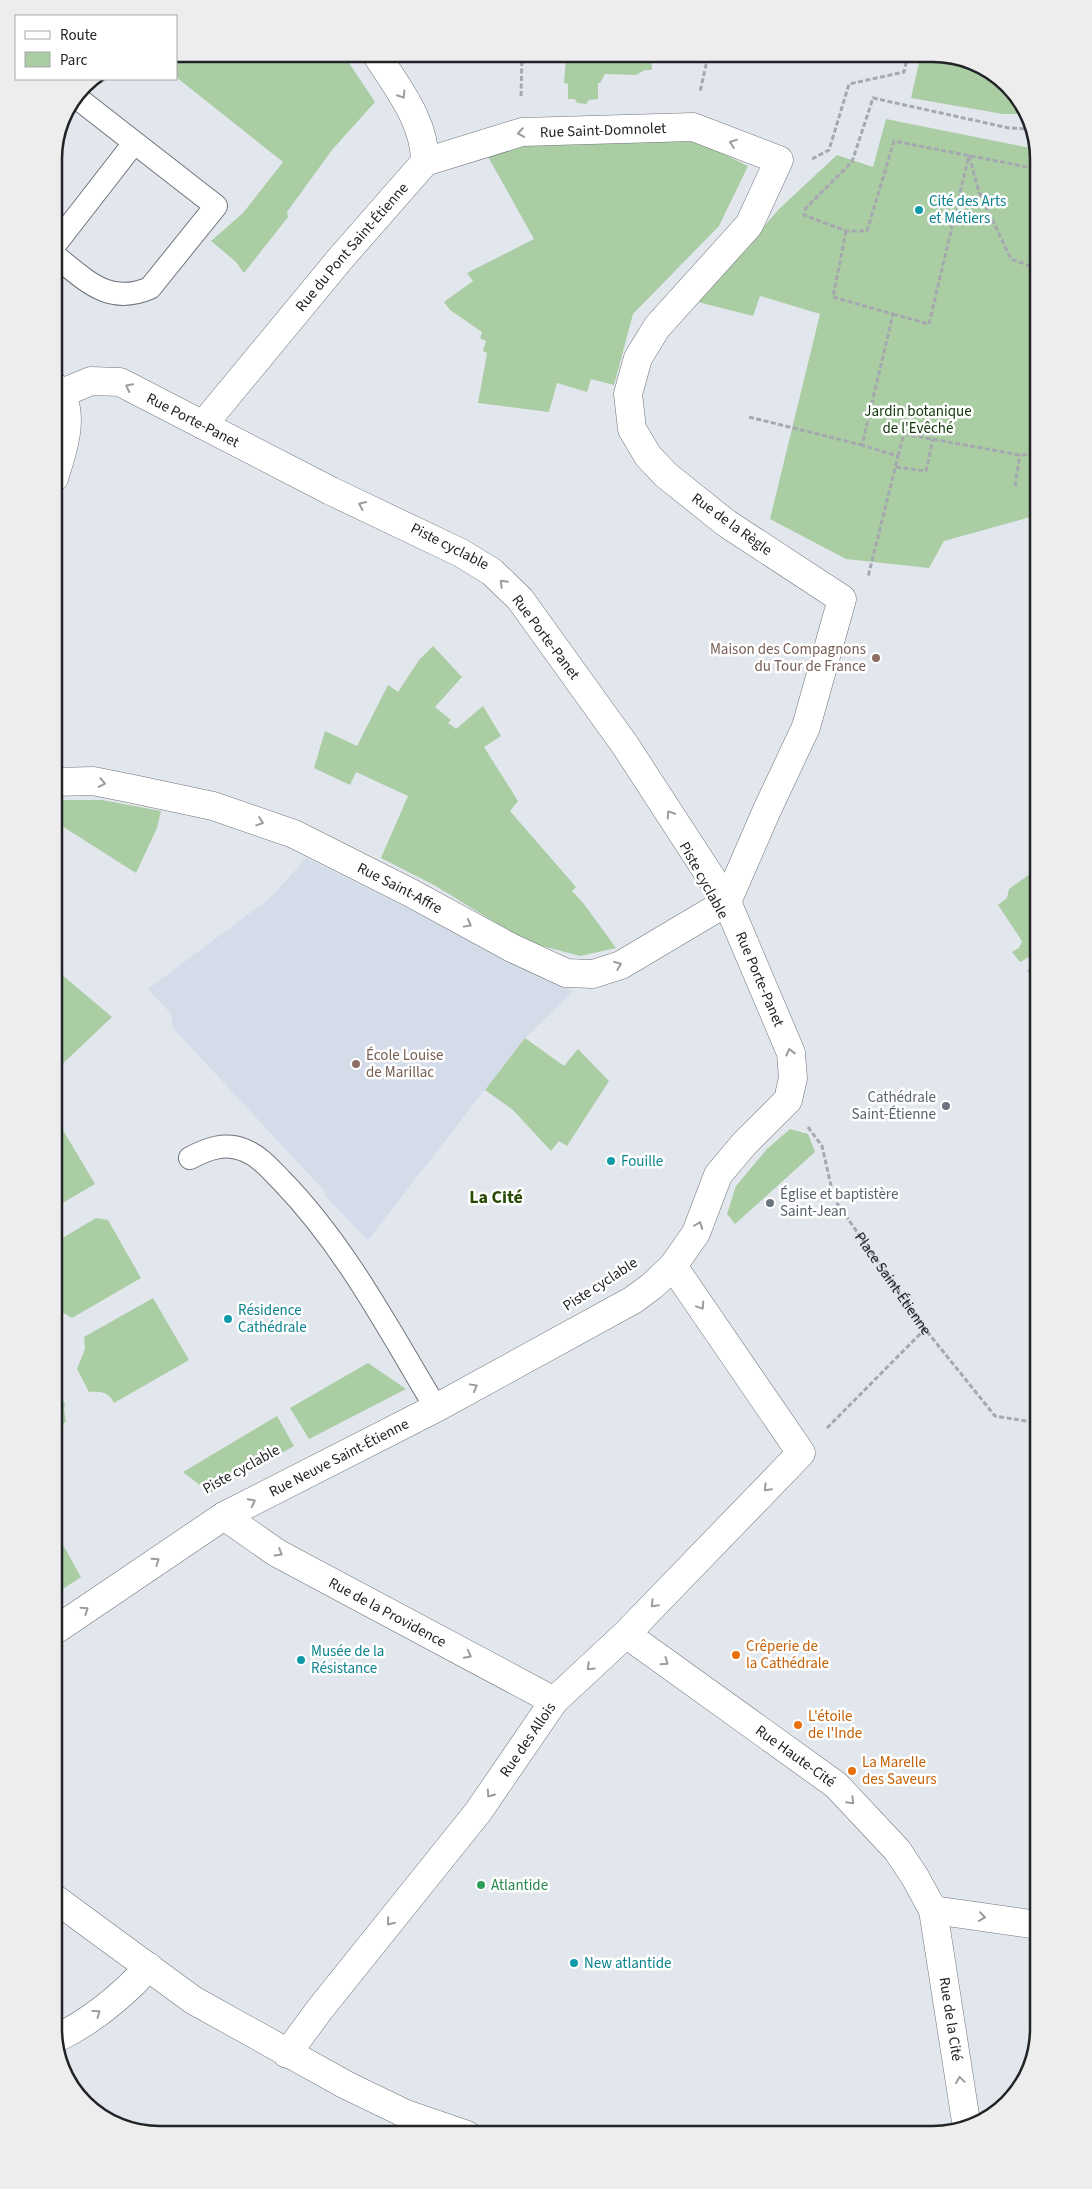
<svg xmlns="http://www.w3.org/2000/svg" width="1092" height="2189" viewBox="0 0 1092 2189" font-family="'Source Sans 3',sans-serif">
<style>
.built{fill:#d4dcea}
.green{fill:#aacda4}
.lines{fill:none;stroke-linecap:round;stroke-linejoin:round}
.service-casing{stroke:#70747b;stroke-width:24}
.pedestrian-casing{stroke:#70747b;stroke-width:29}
.minor-casing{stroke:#70747b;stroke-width:29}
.secondary-casing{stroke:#70747b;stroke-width:29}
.path{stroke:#a5a9af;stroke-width:3;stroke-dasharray:5 2.5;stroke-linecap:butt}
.service{stroke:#fff;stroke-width:22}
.pedestrian{stroke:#fff;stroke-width:28}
.minor{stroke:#fff;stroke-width:28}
.secondary{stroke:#fff;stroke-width:28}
.oneway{stroke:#9b9c9d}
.culture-dot{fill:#0f9aa8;stroke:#fff;stroke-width:2}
.education-dot{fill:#8d6e63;stroke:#fff;stroke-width:2}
.worship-dot{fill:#6b7280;stroke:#fff;stroke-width:2}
.food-dot{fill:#e8710a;stroke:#fff;stroke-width:2}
.leisure-dot{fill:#2e9e5b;stroke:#fff;stroke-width:2}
.labels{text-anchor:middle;stroke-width:5;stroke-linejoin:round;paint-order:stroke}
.street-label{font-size:15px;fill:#212326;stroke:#fff}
.culture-label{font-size:15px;fill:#0d838f;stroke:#fff;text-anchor:start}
.park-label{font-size:15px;fill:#0f3707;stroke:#fff}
.education-label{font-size:15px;fill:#785e54;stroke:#fff;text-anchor:end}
.worship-label{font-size:15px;fill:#5b616d;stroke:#fff;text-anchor:end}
.food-label{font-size:15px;fill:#c56008;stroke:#fff;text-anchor:start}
.leisure-label{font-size:15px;fill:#27864d;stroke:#fff;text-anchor:start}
.quarter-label{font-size:18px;font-weight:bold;fill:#284a05;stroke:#fff}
.rim{fill:none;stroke:#212326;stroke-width:2.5}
</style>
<rect width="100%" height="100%" fill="#e2e7ee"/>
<path class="built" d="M306,858l267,133 -48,47 -157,202 -43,-44 2,-2 -154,-166 -2,-14 -23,-25 123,-92z"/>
<path class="green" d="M176,54h167l32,48 -43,48 -45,62 1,5 -44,56 -8,-11 -25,-21 32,-28 40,-51 -107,-85z
M563,54h88l1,16h-7l-9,5 -31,-1 -5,9h-2v16l-9,1 -3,4 -9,-1 -2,-4h-7v-15l-4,-1 2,-25 -3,-1z
M921,54h19l57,21 29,39h-23l-92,-16z
M886,119l150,30 2,10v356l-94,26 -15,27 -83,-9 -76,-40 50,-205 -60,-18 -7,20 -55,-14 81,-93 58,-54 36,12z
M583,133l114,8 51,25 -29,60 -86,88 -19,71 -23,-6 -4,13 -30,-9 -8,29 -71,-9 9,-50 -4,-2 3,-10 -6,-3 2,-6 -32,-22 -6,-8 29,-21 -6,-8 67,-34 -47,-84 20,-9z
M433,646l29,31 -27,30 16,13 -3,3 8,6 27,-23 18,30 -17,11 34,54 -8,10 66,76 -4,4 12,13 32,44 -36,8 -53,-14 -93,-57 -53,-27 27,-62 -52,-24 -6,13 -36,-17 11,-37 32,15 31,-61 10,7 21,-32z
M60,800h42l59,11 -4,17 -21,45 -82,-52v-19z
M1038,868v119l-11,-17 9,-6 -5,-8 -11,6 -8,-10 7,-4 3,-7 -24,-36 9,-7 2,-9z
M54,968l58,49 -58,55z
M525,1038l39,28 14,-17 31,32 -42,65 -8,-5 -8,10 -38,-41 -28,-20z
M54,1115l41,69 -41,24z
M790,1129l18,5 7,18 -80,72 -8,-10 9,-28 31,-37z
M96,1218l12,2 33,58 -69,40 -12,-7 -6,-1v-67z
M153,1298l36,62 -75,43c-5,-11 -13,-12 -25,-11l-12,-23 8,-20 -1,-12z
M368,1363l38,26 -97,50 -19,-31z
M54,1384l11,20 -1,5 2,13 -6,3 4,7 -10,6z
M277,1416l17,30 -84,47 -27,-21z
M62,1543l19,34 -27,18v-47z"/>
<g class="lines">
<defs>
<path id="service" d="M54,246l80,-103
M54,255c32,25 54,51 96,33l66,-82 -140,-109
M190,1158c17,-9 35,-16 54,-8 16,6 27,20 38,31 64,66 107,149 154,227"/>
<g id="pedestrian">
<path id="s2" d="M224,1516l53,37 277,148"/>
<path id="s3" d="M626,1634l210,151 61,65 18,27 18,33"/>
<path id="s4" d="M287,2054l33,-45 158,-197 76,-111 72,-67 175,-181 -128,-187"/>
</g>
<g id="minor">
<path id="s5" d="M203,425l137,-166 85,-97c0,-41 -28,-75 -49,-108"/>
<path id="s6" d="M54,782l39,-1 40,8 80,17 81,28 117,59 101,55 54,25 27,1 28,-9 106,-63 40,-92 39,-83 36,-128 -116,-76 -60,-48 -18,-19 -16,-27 -4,-35 10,-36 19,-31 92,-102 30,-65 -86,-33 -171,5 -97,30"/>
<path id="s7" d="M54,1631l170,-115 212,-108 197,-108 19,-14 21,-20 23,-33 22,-58 26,-31 44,-44 5,-22 -2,-25 -64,-151 -102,-157 -105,-146 -28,-27 -31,-19 -130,-62 -211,-109 -29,-1 -29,12"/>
<path d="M55,2039c36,-17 67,-43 94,-72"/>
<path d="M967,2128l-34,-218 105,15"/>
</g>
<path id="secondary" d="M54,478c9,-27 24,-70 0,-92
M54,1898l139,102 153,85 60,29 61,21"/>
</defs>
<use href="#service" class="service-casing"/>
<use href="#pedestrian" class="pedestrian-casing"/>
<use href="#minor" class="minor-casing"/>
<use href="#secondary" class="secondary-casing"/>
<g class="path">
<path d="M694,54l12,11 -6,27"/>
<path d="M521,96l1,-42"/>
<path d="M1032,129l-23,-1 -136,-30 -21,64 -46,46 -2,7 42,16h21l27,-90 144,28"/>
<path d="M969,156l10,36 32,67 27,10"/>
<path d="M812,159l17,-9 20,-66 55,-12 4,-18"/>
<path d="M846,231l-13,66 60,17 -31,131 36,11 -30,121"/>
<path d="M893,314l36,10 40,-169"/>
<path d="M749,417l113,28"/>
<path d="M898,456l6,-22 116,21 18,-1"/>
<path d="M896,467l30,4 7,-32"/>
<path d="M1015,486l5,-31"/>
<path id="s1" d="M808,1127l14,19 12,53 91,130 70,87 43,7"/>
<path d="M827,1428l98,-99"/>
</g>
<use href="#service" class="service"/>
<use href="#pedestrian" class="pedestrian"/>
<use href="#minor" class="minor"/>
<use href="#secondary" class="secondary"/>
</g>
<defs><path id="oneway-chevron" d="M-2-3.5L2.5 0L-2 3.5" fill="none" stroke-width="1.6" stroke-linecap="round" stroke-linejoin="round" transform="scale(1.25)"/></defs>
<g class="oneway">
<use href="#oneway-chevron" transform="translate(402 95) rotate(58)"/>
<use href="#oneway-chevron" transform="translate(521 133) rotate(170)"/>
<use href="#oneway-chevron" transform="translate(733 143) rotate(-159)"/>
<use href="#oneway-chevron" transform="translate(129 387) rotate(-153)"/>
<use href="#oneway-chevron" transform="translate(362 505) rotate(-155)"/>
<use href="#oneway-chevron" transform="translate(503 583) rotate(-135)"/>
<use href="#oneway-chevron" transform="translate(102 783) rotate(11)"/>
<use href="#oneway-chevron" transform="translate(670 814) rotate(-123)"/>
<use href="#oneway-chevron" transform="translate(260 822) rotate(19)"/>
<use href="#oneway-chevron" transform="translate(468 924) rotate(29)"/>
<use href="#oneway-chevron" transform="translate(618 965) rotate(-22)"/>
<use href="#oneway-chevron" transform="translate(790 1052) rotate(-104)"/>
<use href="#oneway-chevron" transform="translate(699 1225) rotate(-69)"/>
<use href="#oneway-chevron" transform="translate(701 1306) rotate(56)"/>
<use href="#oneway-chevron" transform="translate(474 1387) rotate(-29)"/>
<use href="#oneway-chevron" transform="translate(767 1488) rotate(134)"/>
<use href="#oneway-chevron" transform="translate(252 1502) rotate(-27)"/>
<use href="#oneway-chevron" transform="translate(279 1553) rotate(31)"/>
<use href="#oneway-chevron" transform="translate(156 1561) rotate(-35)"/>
<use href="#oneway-chevron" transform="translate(654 1604) rotate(134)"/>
<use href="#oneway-chevron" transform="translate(85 1610) rotate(-34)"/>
<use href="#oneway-chevron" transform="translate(468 1655) rotate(28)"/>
<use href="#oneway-chevron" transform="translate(665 1662) rotate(35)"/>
<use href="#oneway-chevron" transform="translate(590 1667) rotate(136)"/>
<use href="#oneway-chevron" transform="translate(490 1794) rotate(125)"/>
<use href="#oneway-chevron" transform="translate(851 1801) rotate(46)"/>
<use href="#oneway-chevron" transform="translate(982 1917) rotate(8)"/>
<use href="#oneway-chevron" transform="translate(390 1922) rotate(129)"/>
<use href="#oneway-chevron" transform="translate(97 2013) rotate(-36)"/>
<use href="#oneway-chevron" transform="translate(960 2080) rotate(-98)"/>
</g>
<g class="culture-dot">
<circle cx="919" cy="210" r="5"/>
<circle cx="611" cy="1161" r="5"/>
<circle cx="228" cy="1319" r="5"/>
<circle cx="301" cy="1660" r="5"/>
<circle cx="574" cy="1963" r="5"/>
</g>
<g class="education-dot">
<circle cx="876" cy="658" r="5"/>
<circle cx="356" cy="1064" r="5"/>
</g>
<g class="worship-dot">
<circle cx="946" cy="1106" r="5"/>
<circle cx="770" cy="1203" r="5"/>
</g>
<g class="food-dot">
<circle cx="736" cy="1655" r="5"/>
<circle cx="798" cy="1725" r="5"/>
<circle cx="852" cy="1771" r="5"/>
</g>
<circle class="leisure-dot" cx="481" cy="1885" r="5"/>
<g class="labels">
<g class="street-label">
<text transform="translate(603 130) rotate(-2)" y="5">Rue Saint-Domnolet</text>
<text dy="5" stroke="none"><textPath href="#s5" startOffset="232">Rue du Pont Saint-Étienne</textPath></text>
<text transform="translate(193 420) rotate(27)" y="5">Rue Porte-Panet</text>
<text transform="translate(732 524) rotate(36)" y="5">Rue de la Règle</text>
<text transform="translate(450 546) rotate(27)" y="5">Piste cyclable</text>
<text transform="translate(546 637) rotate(53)" y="5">Rue Porte-Panet</text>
<text transform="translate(704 880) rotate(61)" y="5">Piste cyclable</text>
<text dy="5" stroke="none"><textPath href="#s6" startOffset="366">Rue Saint-Affre</textPath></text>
<text transform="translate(760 979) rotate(67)" y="5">Rue Porte-Panet</text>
<text dy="5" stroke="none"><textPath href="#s1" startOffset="181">Place Saint-Étienne</textPath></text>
<text transform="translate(600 1284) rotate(-33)" y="5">Piste cyclable</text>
<text dy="5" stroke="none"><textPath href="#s7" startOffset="334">Rue Neuve Saint-Étienne</textPath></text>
<text transform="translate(241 1469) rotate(-29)" y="5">Piste cyclable</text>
<text dy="5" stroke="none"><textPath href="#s2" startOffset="190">Rue de la Providence</textPath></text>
<text dy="5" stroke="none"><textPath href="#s4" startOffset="396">Rue des Allois</textPath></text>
<text dy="5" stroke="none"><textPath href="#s3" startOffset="209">Rue Haute-Cité</textPath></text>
<text transform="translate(951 2019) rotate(81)" y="5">Rue de la Cité</text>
</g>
<g class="culture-label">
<text x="929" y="206">Cité des Arts<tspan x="929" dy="17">et Métiers</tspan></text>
<text x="621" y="1166">Fouille</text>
<text x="238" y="1315">Résidence<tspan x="238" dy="17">Cathédrale</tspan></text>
<text x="311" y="1656">Musée de la<tspan x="311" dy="17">Résistance</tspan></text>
<text x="584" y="1968">New atlantide</text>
</g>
<g class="park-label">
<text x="918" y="416">Jardin botanique<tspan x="918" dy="17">de l'Evêché</tspan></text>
</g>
<g class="education-label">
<text x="866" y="654">Maison des Compagnons<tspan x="866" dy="17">du Tour de France</tspan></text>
<text x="366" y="1060" text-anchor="start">École Louise<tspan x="366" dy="17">de Marillac</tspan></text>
</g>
<g class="worship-label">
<text x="936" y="1102">Cathédrale<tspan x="936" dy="17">Saint-Étienne</tspan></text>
<text x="780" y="1199" text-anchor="start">Église et baptistère<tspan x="780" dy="17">Saint-Jean</tspan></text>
</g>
<g class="food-label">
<text x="746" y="1651">Crêperie de<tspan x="746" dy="17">la Cathédrale</tspan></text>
<text x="808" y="1721">L'étoile<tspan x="808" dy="17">de l'Inde</tspan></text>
<text x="862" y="1767">La Marelle<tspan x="862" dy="17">des Saveurs</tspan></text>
</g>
<g class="leisure-label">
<text x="491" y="1890">Atlantide</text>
</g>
<g class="quarter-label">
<text x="496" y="1203">La Cité</text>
</g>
</g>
<path d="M0 0H1092V2189H0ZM159 62H933A97 97 0 0 1 1030 159V2029A97 97 0 0 1 933 2126H159A97 97 0 0 1 62 2029V159A97 97 0 0 1 159 62Z" fill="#ededee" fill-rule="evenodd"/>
<path class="rim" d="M159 62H933A97 97 0 0 1 1030 159V2029A97 97 0 0 1 933 2126H159A97 97 0 0 1 62 2029V159A97 97 0 0 1 159 62Z"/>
<rect x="15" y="15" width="162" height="65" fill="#ffffff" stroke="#a6a7a8"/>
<rect x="25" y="31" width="25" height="8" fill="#ffffff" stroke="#a6a7a8"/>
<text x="60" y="40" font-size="15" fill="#212326">Route</text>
<rect x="25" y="52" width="25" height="15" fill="#aacda4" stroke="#a6a7a8"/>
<text x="60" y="65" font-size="15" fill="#212326">Parc</text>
</svg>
